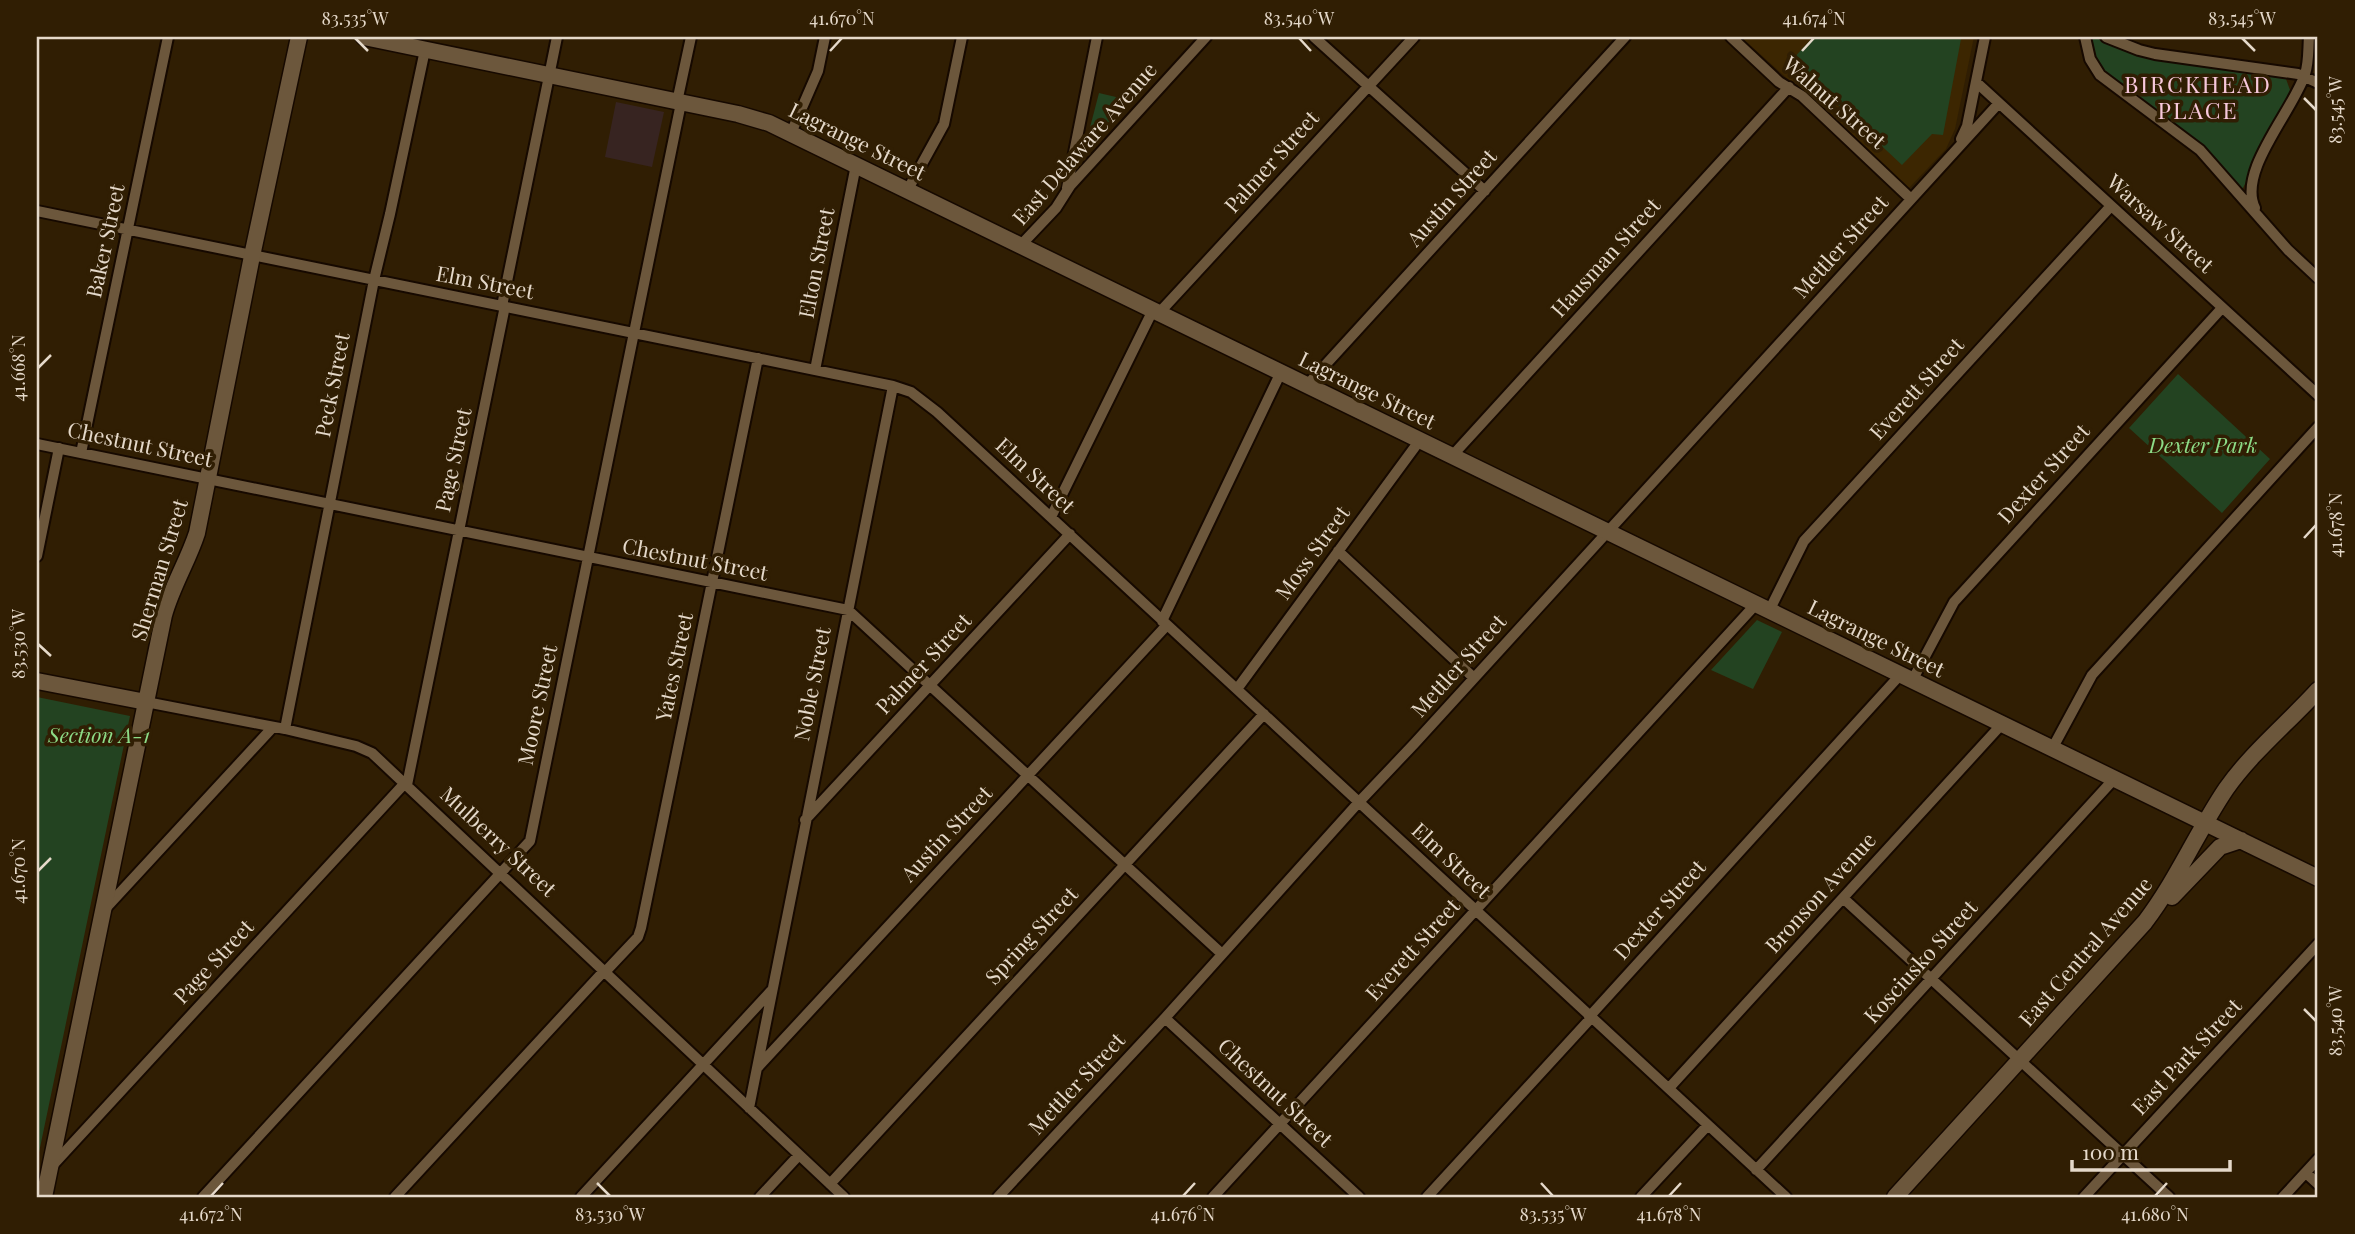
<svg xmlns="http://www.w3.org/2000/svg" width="2355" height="1234" viewBox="0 0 2355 1234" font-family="'Playfair Display',serif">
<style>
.built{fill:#3c2601}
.industrial{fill:#372421}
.green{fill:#234321}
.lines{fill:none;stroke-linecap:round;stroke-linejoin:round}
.street-casing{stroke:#160900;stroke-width:14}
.secondary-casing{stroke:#160900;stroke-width:19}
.street{stroke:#6c573c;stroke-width:10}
.secondary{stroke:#6c573c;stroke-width:16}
.ticks{fill:none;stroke:#e5d9ca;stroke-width:2.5}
.labels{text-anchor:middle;stroke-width:7;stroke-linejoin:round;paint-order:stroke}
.street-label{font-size:21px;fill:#e5d9ca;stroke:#301e03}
.park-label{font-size:21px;font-style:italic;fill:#8ddc87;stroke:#301e03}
.neighbourhood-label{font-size:23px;letter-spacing:2px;fill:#f7c8dc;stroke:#301e03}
.neatline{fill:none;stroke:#e5d9ca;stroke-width:2.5}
.ticks-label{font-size:18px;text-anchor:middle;fill:#e5d9ca}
</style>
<rect width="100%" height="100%" fill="#301e03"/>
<path class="built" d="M1741,37h233l-19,92 -9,20 -37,39z"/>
<path class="industrial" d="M616,102l48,10 -12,55 -47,-10z"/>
<path class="green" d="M1813,37h147l1,2 -18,96 -11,-1 -30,31 -111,-104z
M2095,37c58,28 120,31 184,39l7,3 4,11 -4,12 -43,86h-2l-26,-29 -23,-22 -88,-65c-7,-10 -15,-21 -13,-34z
M1099,93l34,8 -39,41 -6,-7z
M2178,374l92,85 -48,54 -93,-85z
M1757,620l25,12 -29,57 -42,-19z
M37,697l93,19 -93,446z"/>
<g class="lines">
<defs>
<path id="street" d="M1314,37l171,154
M1731,37l48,45 23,14 109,103
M2085,37l5,22 10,16 100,75 88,100 30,28
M2106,37l33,13 16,4 143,20 20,9
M1976,82l342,313
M677,102l14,-65
M791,133l27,-62 7,-34
M1961,139l6,-13 18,-89
M1067,188l30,-151
M907,191l37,-67 18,-87
M2255,208c-18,-37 38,-97 50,-134 4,-12 3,-25 4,-37
M37,211l856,175 18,6 26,20 849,785
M1020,246l36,-38 14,-22 136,-149
M502,306l55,-269
M1159,313l255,-276
M815,370l41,-205
M1307,385l318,-348
M37,444l811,166 374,344
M81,453l87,-416
M1452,456l337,-369
M1051,517l102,-207
M1338,551l136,127
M37,556l22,-108
M1769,611l35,-70 307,-335
M1162,621l119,-249
M1913,679l41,-77 268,-294
M1237,689l183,-249
M146,702l139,27 71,17 16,7 472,444
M285,729l89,-449 16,-66 35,-164
M2052,749l40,-74 226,-248
M407,785l98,-479
M805,820l265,-286
M1843,898l326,299
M104,910l169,-183
M605,972l33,-35 3,-9 117,-570
M1589,1017l312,-343
M1165,1018l194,179
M758,1067l409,-442
M1669,1088l333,-364
M749,1108l144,-722
M51,1167l354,-384
M1756,1170l358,-391
M2306,1173l12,11
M830,1184l434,-470
M203,1197l327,-356 151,-738
M395,1197l209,-226
M581,1197l190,-206
M760,1197l39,-42
M998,1197l167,-179 194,-216 55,-58 585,-641
M1213,1197l543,-593
M1427,1197l164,-179
M1641,1197l67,-72
M2084,1197l234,-253
M2283,1197l35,-38"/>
<path id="secondary" d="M364,37l374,77 31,9 1549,755
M37,681l109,21
M2172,897l48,-50 21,-7
M44,1197l120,-582c8,-29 24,-54 33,-82l55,-277 47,-219
M1895,1197l250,-275c32,-42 52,-90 81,-133 26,-37 62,-66 92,-99"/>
</defs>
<use href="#street" class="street-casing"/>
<use href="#secondary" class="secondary-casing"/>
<use href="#street" class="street"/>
<use href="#secondary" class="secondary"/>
</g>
<path class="ticks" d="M355,38l13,13M1299,38l12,13M2242,38l13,13M830,51l12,-13M1802,51l12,-13M2304,98l12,12M38,368l13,-13M2304,538l12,-13M38,644l13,12M38,871l13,-13M2304,1009l12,12M597,1183l13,13M1541,1183l12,13M211,1196l12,-13M1183,1196l12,-13M1669,1196l12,-13M2155,1196l12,-13"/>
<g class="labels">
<g class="street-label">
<text transform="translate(1834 103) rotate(41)" y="7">Walnut Street</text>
<text transform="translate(857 142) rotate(26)" y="7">Lagrange Street</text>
<text transform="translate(1085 144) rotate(-49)" y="7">East Delaware Avenue</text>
<text transform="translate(1272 162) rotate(-48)" y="7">Palmer Street</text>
<text transform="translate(1452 198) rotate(-48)" y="7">Austin Street</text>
<text transform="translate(2160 224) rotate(42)" y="7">Warsaw Street</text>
<text transform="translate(106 241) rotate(-78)" y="7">Baker Street</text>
<text transform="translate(1841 247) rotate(-48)" y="7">Mettler Street</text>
<text transform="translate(1606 258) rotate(-48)" y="7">Hausman Street</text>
<text transform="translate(817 263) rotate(-79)" y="7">Elton Street</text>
<text transform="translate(485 283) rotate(11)" y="7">Elm Street</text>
<text transform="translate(333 385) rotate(-79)" y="7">Peck Street</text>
<text transform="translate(1917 389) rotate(-48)" y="7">Everett Street</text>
<text transform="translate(1367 391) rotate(26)" y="7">Lagrange Street</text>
<text transform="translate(140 445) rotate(12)" y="7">Chestnut Street</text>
<text transform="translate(454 460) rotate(-78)" y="7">Page Street</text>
<text transform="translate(2044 474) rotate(-48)" y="7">Dexter Street</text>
<text transform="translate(1035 476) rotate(43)" y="7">Elm Street</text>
<text transform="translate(1313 553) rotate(-54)" y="7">Moss Street</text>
<text transform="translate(695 560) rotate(11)" y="7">Chestnut Street</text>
<text transform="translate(160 570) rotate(-73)" y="7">Sherman Street</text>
<text transform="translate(1876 639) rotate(26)" y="7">Lagrange Street</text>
<text transform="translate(924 664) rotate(-47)" y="7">Palmer Street</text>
<text transform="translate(1459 666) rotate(-48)" y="7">Mettler Street</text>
<text transform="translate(675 667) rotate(-78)" y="7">Yates Street</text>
<text transform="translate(813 684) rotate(-79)" y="7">Noble Street</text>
<text transform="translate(538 705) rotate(-78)" y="7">Moore Street</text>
<text transform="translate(947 834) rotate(-47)" y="7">Austin Street</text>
<text transform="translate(498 842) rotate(43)" y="7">Mulberry Street</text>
<text transform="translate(1451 861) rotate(43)" y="7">Elm Street</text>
<text transform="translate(1821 893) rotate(-48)" y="7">Bronson Avenue</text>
<text transform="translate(1660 910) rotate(-48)" y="7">Dexter Street</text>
<text transform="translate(1032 936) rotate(-47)" y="7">Spring Street</text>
<text transform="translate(1413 950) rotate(-48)" y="7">Everett Street</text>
<text transform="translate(2086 952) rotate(-49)" y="7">East Central Avenue</text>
<text transform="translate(214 962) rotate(-47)" y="7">Page Street</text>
<text transform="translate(1921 962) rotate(-48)" y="7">Kosciusko Street</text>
<text transform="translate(2187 1057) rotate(-47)" y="7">East Park Street</text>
<text transform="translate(1077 1084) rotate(-47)" y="7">Mettler Street</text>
<text transform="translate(1275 1093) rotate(43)" y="7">Chestnut Street</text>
</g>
<g class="park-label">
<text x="2203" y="453">Dexter Park</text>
<text x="99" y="743">Section A-1</text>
</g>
<g class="neighbourhood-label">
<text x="2198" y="93">BIRCKHEAD<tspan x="2198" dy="26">PLACE</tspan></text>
</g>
</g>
<rect width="2355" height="1234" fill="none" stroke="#301e03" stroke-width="77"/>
<path d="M2072 1160v10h158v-10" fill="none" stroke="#e5d9ca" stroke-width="3.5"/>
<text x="2082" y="1160" font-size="21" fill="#e5d9ca" stroke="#301e03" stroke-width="5" paint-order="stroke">100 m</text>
<rect x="38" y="38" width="2278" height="1158" class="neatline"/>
<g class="ticks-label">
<text x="355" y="25">83.535°W</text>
<text x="842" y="25">41.670°N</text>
<text x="1299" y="25">83.540°W</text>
<text x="1814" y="25">41.674°N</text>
<text x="2242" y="25">83.545°W</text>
<text transform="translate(2336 110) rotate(-90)" y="6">83.545°W</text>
<text transform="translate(19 368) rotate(-90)" y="6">41.668°N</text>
<text transform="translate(2336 525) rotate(-90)" y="6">41.678°N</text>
<text transform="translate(19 644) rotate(-90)" y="6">83.530°W</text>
<text transform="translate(19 871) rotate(-90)" y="6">41.670°N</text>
<text transform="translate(2336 1021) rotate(-90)" y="6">83.540°W</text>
<text x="211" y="1221">41.672°N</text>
<text x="610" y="1221">83.530°W</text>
<text x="1183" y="1221">41.676°N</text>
<text x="1553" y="1221">83.535°W</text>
<text x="1669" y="1221">41.678°N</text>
<text x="2155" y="1221">41.680°N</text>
</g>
</svg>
